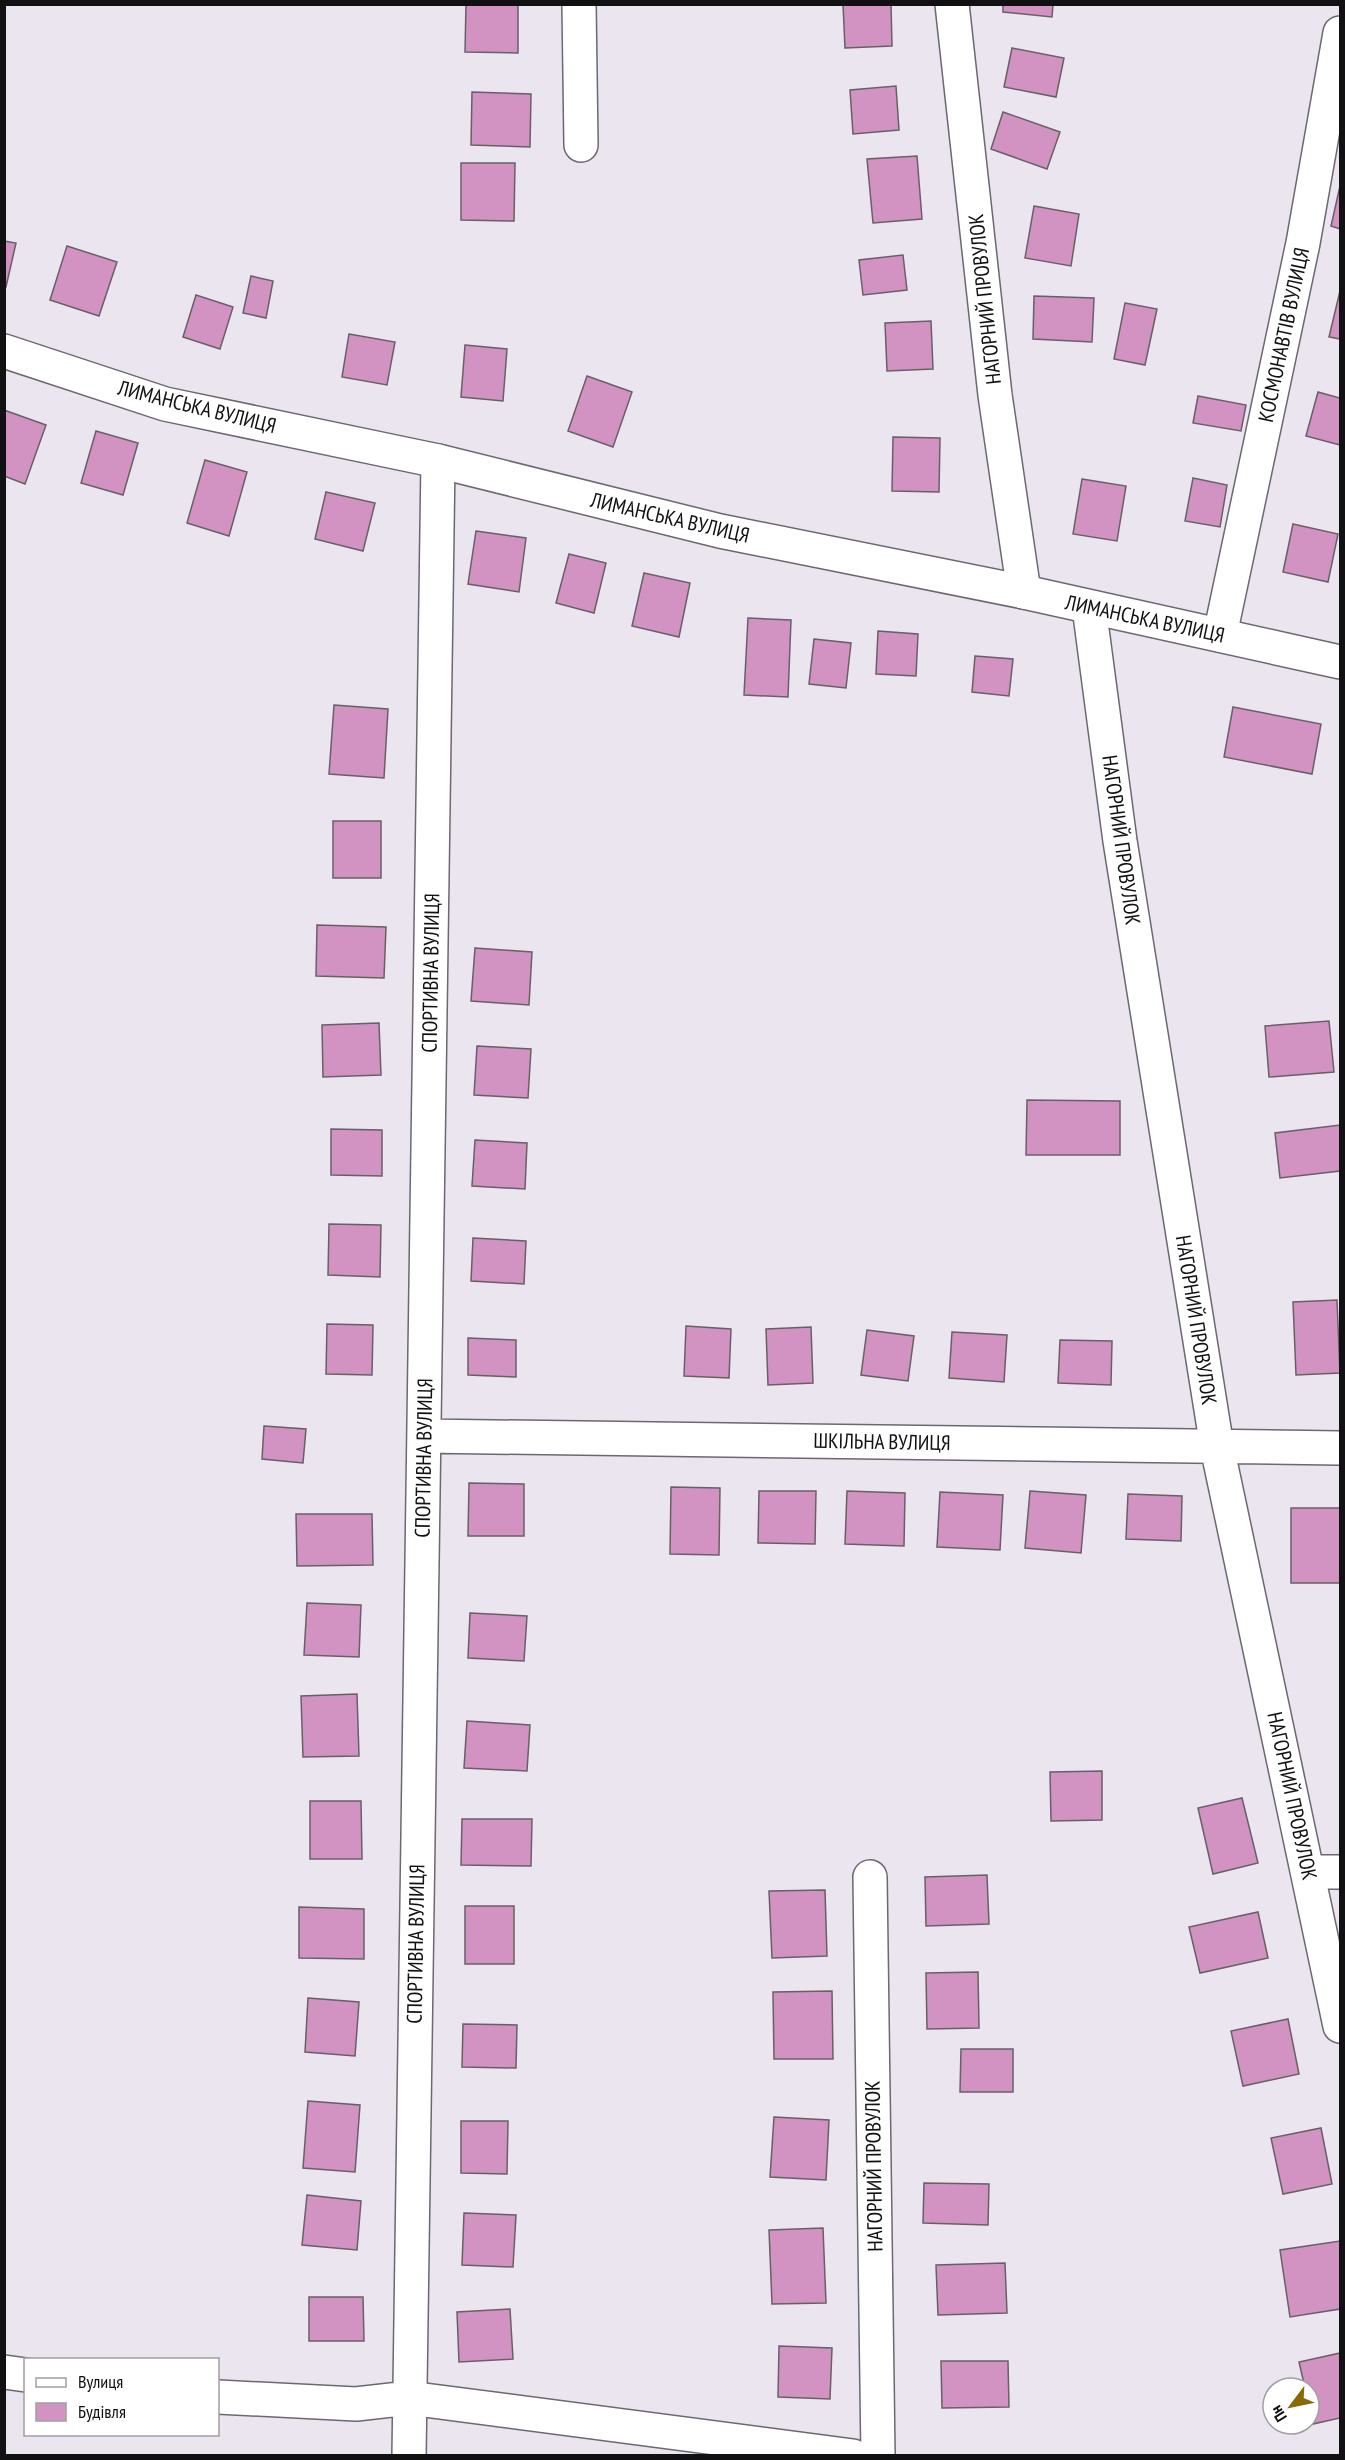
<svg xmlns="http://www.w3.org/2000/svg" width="1345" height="2460" viewBox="0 0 1345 2460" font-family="'PT Sans Narrow',sans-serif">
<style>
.building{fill:#d292c2;stroke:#696066;stroke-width:1.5}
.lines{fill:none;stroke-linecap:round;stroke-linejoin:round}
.minor-casing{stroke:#6c6770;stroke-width:36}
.tertiary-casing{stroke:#6c6770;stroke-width:36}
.minor{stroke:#fff;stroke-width:33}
.tertiary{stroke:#fff;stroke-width:33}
.labels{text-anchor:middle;stroke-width:5;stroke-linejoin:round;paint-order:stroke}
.street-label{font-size:21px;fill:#111013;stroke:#fff}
</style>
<rect width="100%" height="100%" fill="#eae5ef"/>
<path class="building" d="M466,4h52v49l-53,-1z
M843,4h48l1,42 -47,2z
M1003,4h50l-1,13 -49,-5z
M1012,48l52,10 -8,39 -52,-10z
M896,86l3,44 -46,4 -3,-44z
M472,92l59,2 -1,53 -59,-2z
M1003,112l57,20 -13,37 -56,-20z
M917,156l5,63 -49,4 -6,-64z
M461,163h54l-1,58 -53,-1z
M1340,186v43l-9,-3z
M1034,206l45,8 -8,52 -46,-8z
M4,241l12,2 -10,44h-2z
M67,246l50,16 -18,54 -49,-16z
M903,255l4,35 -44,5 -4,-35z
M251,276l22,5 -7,37 -23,-5z
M1340,291v48l-11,-2z
M196,295l37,12 -13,42 -37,-12z
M1034,296l60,2 -2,44 -59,-3z
M1125,303l32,6 -12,56 -31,-6z
M931,321l2,48 -46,2 -2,-48z
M349,334l46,8 -8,43 -45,-8z
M465,345l42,4 -4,52 -42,-4z
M587,376l45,16 -19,55 -45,-16z
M1318,392l22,6v47l-34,-9z
M1198,396l48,9 -5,26 -48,-8z
M4,410l42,15 -21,59 -21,-8z
M96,431l42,12 -15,52 -42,-12z
M893,437l47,1 -1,54 -47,-1z
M205,460l42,12 -18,64 -42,-13z
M1193,478l34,7 -7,42 -35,-6z
M1082,479l44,7 -9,55 -44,-7z
M326,492l49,11 -12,48 -48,-12z
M1293,524l45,10 -10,48 -45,-10z
M476,531l50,7 -7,54 -51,-8z
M569,554l37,9 -12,50 -38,-10z
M644,573l46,10 -11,54 -47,-11z
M748,618l43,2 -3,77 -44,-2z
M878,631l40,3 -2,42 -40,-2z
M814,639l37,4 -5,45 -37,-4z
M975,656l38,3 -4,37 -37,-4z
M334,705l54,4 -4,69 -55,-4z
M1233,707l88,17 -9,50 -88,-17z
M333,821h48v57h-48z
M317,925l69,2 -2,51 -68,-2z
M475,948l57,4 -3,53 -58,-4z
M1329,1021l5,51 -65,5 -4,-51z
M379,1023l2,52 -58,2 -1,-52z
M477,1046l54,3 -3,49 -54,-3z
M1027,1100l93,1v54h-94z
M1340,1125v46l-60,7 -5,-45z
M331,1129l51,1v46l-51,-1z
M475,1140l52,3 -2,46 -53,-3z
M329,1224l52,1 -1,52 -52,-2z
M473,1238l53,3 -2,43 -53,-3z
M1337,1300l3,73 -44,2 -3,-73z
M327,1324l46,1 -1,50 -46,-1z
M686,1326l45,3 -2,49 -45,-2z
M811,1327l2,56 -45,2 -2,-56z
M867,1330l47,6 -6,45 -47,-6z
M952,1332l55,3 -3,47 -55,-4z
M468,1338l48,2v37l-48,-2z
M1060,1340l52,1 -1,44 -53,-2z
M264,1426l42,3 -3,34 -41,-4z
M469,1483l55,1v52h-56z
M671,1487l49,1 -1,67 -49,-1z
M759,1491h57l-1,53 -57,-1z
M847,1491l58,2 -1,53 -59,-2z
M1030,1491l56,4 -5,58 -56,-5z
M940,1492l63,3 -3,55 -63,-3z
M1128,1494l54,2 -1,45 -55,-2z
M1291,1508h49v75h-49z
M296,1514h76l1,51 -76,1z
M307,1603l54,2 -2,52 -55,-2z
M470,1613l57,3 -3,45 -56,-3z
M357,1694l2,62 -56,1 -2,-61z
M467,1721l63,4 -3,46 -63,-3z
M1102,1771v49l-51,1 -1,-49z
M1242,1798l16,65 -45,11 -15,-66z
M310,1801h51l1,58h-52z
M462,1819h70l-1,47 -70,-1z
M987,1875l2,49 -63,2 -1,-49z
M825,1890l2,66 -55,2 -3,-67z
M465,1906h49v58h-49z
M299,1907l65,2v50l-65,-1z
M1258,1912l10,46 -68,15 -11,-46z
M978,1972l1,56 -52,1 -1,-56z
M832,1991l1,68h-59l-1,-67z
M308,1998l51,4 -4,54 -50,-4z
M1288,2019l11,55 -56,12 -12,-55z
M463,2024l54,1 -1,43 -54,-1z
M961,2049h52v43h-53z
M308,2101l52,4 -5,67 -52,-4z
M774,2117l55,3 -3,60 -56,-3z
M461,2121h47l-1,53 -46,-1z
M1321,2128l11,56 -49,10 -12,-56z
M924,2183l65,1 -1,41 -65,-2z
M307,2195l54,6 -4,49 -55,-5z
M464,2213l52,2 -3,52 -51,-2z
M823,2228l3,75 -54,1 -3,-74z
M1340,2241v68l-50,8 -10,-67z
M1005,2263l2,50 -69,2 -2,-50z
M309,2297h54l1,44h-55z
M510,2309l3,50 -54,3 -2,-50z
M779,2346l53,2 -2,51 -52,-2z
M1340,2353v65l-27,6 -4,-19v-17h-4l-6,-26z
M941,2361h67l1,46 -67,1z"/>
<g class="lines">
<defs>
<path id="minor" d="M579,4l2,141
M952,4l43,391 29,197
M1089,607l31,234 97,606 123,579
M1220,635l83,-392 37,-210
M424,1436l916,12
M1309,1872h31
M870,1877l8,579
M4,2372l22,3
M218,2397l138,7 53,-6 444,58
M409,2456l29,-1995"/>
<path id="tertiary" d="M4,351l161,53 273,57 282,70 304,61 316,70"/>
</defs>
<use href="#minor" class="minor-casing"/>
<use href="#tertiary" class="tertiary-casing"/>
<use href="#minor" class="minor"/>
<use href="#tertiary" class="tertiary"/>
</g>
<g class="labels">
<g class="street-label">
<text transform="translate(985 299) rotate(-96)" y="7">НАГОРНИЙ ПРОВУЛОК</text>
<text transform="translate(1284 335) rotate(-78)" y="7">КОСМОНАВТІВ ВУЛИЦЯ</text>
<text transform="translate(197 407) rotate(14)" y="7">ЛИМАНСЬКА ВУЛИЦЯ</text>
<text transform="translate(670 518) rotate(13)" y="7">ЛИМАНСЬКА ВУЛИЦЯ</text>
<text transform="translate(1145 619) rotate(12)" y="7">ЛИМАНСЬКА ВУЛИЦЯ</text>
<text transform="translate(1121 840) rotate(82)" y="7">НАГОРНИЙ ПРОВУЛОК</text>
<text transform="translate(431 973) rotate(-89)" y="7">СПОРТИВНА ВУЛИЦЯ</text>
<text transform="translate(1196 1320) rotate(81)" y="7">НАГОРНИЙ ПРОВУЛОК</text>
<text transform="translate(882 1442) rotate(1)" y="7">ШКІЛЬНА ВУЛИЦЯ</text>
<text transform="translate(424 1458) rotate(-89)" y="7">СПОРТИВНА ВУЛИЦЯ</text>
<text transform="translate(1292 1796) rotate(78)" y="7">НАГОРНИЙ ПРОВУЛОК</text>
<text transform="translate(416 1944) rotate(-89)" y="7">СПОРТИВНА ВУЛИЦЯ</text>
<text transform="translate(874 2166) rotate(-91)" y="7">НАГОРНИЙ ПРОВУЛОК</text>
</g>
</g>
<rect width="1345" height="2460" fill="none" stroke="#111013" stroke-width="12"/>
<rect x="24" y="2358" width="195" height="78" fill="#ffffff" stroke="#a09fa1" stroke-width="1.5"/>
<rect x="36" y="2378" width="30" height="9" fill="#ffffff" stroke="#a09fa1" stroke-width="1.5"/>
<text x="78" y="2388" font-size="18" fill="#111013">Вулиця</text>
<rect x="36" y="2403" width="30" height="18" fill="#d292c2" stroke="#a09fa1" stroke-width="1.5"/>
<text x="78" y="2418" font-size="18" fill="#111013">Будівля</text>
<g transform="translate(1291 2406) rotate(238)"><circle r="28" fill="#ffffff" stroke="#a09fa1" stroke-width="1.5"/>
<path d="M0-4.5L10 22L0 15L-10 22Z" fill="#886a07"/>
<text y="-9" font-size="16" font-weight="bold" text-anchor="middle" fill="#111013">Пн</text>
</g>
</svg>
